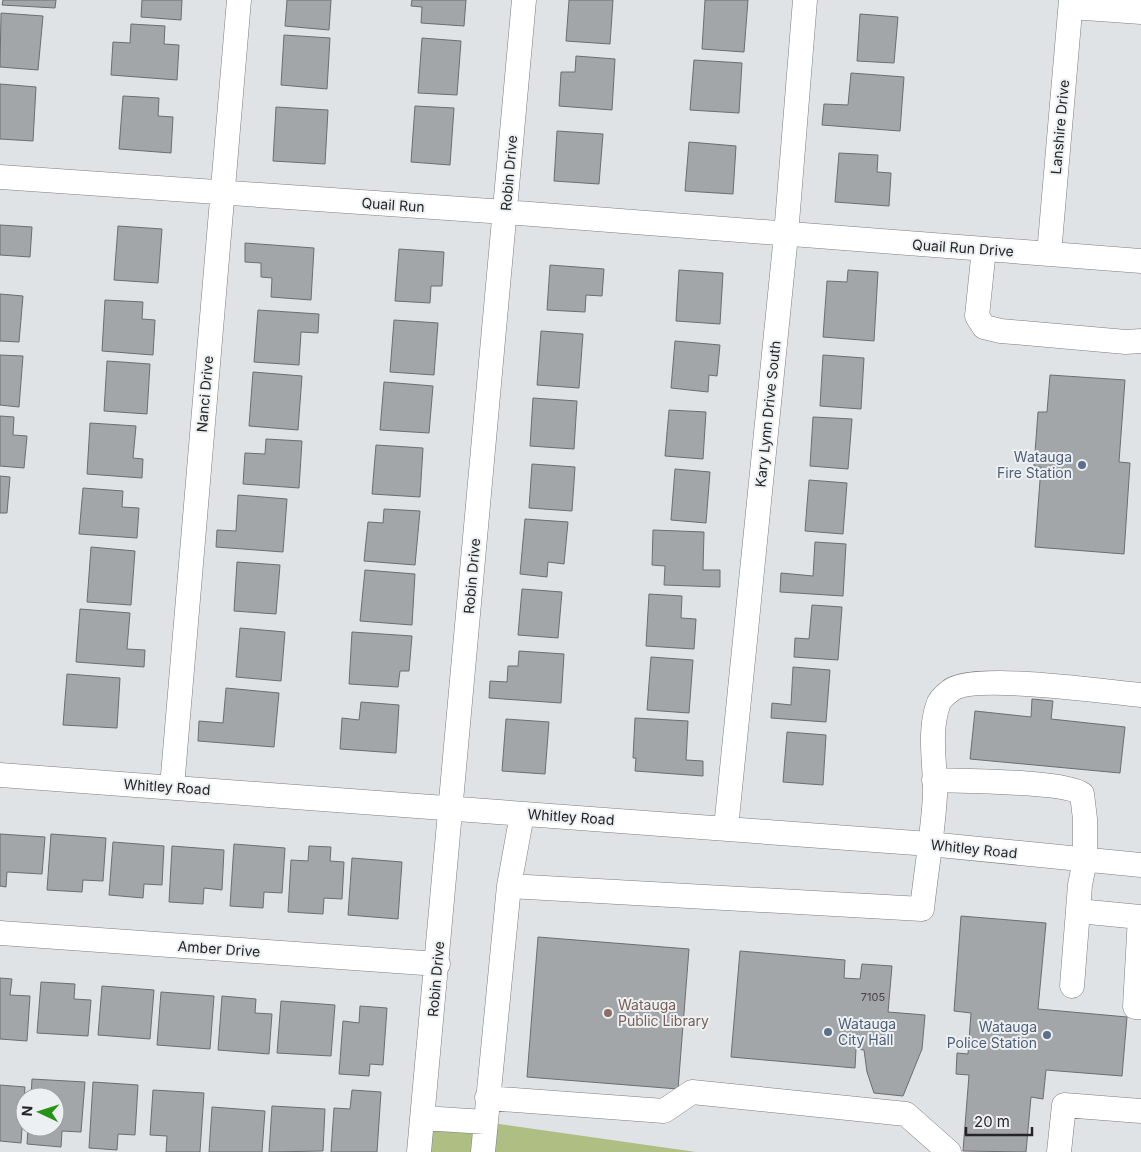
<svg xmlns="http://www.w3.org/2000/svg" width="1141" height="1152" viewBox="0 0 1141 1152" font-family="Inter,sans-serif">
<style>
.green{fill:#afbf84}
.building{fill:#a3a6a8;stroke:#6b6e70}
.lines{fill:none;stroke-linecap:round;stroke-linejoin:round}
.minor-casing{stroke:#7b7d80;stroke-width:25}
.minor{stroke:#fff;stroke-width:24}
.service-dot{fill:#5c6f8a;stroke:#edf0f2;stroke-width:2}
.education-dot{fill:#8d6e63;stroke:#edf0f2;stroke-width:2}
.labels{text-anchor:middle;stroke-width:4;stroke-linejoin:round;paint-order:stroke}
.number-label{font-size:11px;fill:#444546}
.street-label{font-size:14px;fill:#242526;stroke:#edf0f2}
.service-label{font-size:14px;fill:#4e5e75;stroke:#edf0f2;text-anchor:end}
.education-label{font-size:14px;fill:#785e54;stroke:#edf0f2;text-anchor:start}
</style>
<rect width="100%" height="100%" fill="#e0e3e5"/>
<path class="green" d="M423,1118l62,4 211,30h-276z"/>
<path class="building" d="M3,0h53l-1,8 -53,-3z
M142,0h40l-1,20 -40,-3z
M287,0h44l-2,30 -44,-4z
M412,0h54l-2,26 -43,-3 1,-16 -11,-1z
M569,0h44l-3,44 -44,-3z
M705,0h43l-4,52 -42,-3z
M1,13l42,3 -5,54 -38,-3z
M860,14l38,3 -4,46 -37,-2z
M131,24l34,2 -1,18 15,1 -2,35 -66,-5 2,-33 17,1z
M284,35l46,3 -3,51 -46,-4z
M422,38l39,3 -4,54 -39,-2z
M576,56l39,3 -3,51 -53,-4 2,-34h14z
M694,60l48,3 -3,50 -49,-3z
M851,73l53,4 -4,54 -78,-6 2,-21 24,1z
M0,84l36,3 -3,54 -33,-2z
M123,96l36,2 -1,18 15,1 -2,36 -52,-4z
M415,106l39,2 -4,57 -39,-3z
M276,107l52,3 -3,54 -52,-3z
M557,131l46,3 -4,50 -45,-3z
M689,142l47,4 -3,48 -48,-3z
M839,153l39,2 -1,17 14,1 -2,33 -54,-4z
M0,225l32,2 -2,30 -30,-2z
M118,226l44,3 -4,54 -44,-3z
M245,243l69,5 -3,52 -40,-3 1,-19 -11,-1v-14l-16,-1z
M399,249l45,3 -2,34h-11l-1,17 -35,-2z
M550,265l54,4 -2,27 -16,-1 -1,17 -38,-2z
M679,270l44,3 -3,51 -44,-3z
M848,270l30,2 -4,69 -51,-4 4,-56 20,1z
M0,294l23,2 -4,46 -19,-1z
M105,300l38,2 -1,17 13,1 -2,35 -51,-4z
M258,310l61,4 -1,19 -17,-1 -2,33 -45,-3z
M394,320l44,3 -4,52 -44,-3z
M541,331l42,3 -4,54 -42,-3z
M675,341l45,4 -3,31 -8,-1 -1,17 -37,-4z
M0,355l23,1 -4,51 -19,-2z
M823,355l41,3 -3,51 -41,-3z
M107,361l43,3 -3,50 -43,-3z
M253,372l49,4 -4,54 -49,-4z
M1050,375l75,5 -6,82 11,1 -6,91 -89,-7 6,-80 -7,-1 4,-54h9z
M384,382l49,4 -4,47 -49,-3z
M533,398l44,3 -3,48 -44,-3z
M669,410l37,2 -3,47 -38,-3z
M0,416l14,1 -1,18 14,1 -3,32 -24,-2z
M813,417l39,2 -4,50 -38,-3z
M90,423l46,3 -3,32 10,1 -1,19 -55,-4z
M266,439l36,2 -3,47 -56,-4 2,-31 20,1z
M376,445l47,3 -3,49 -48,-3z
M532,464l43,3 -3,44 -43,-3z
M675,469l35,3 -4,51 -35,-3z
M0,476l10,1 -3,36h-7z
M809,480l38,3 -4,51 -38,-3z
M83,488l40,3 -1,16 17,1 -2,30 -58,-4z
M238,495l49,4 -4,53 -67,-5 1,-17 19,1z
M384,509l36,2 -5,54 -51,-4 4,-39 15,1z
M525,519l43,3 -4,42 -16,-2 -1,15 -27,-3z
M653,530l51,2 -1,38h17v17l-56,-2 1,-19 -13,-1z
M815,542l31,2 -3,52 -63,-4 1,-19 32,3z
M91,547l44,4 -4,54 -44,-3z
M237,562l43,3 -4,49 -42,-3z
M365,570l50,4 -3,51 -52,-4z
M522,589l40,3 -4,46 -40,-3z
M649,594l33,2 -1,22 15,1 -2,30 -48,-3z
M812,605l30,2 -4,53 -44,-3 1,-19 14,1z
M80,609l50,4 -3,36 18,1 -1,17 -68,-5z
M240,628l45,4 -4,49 -45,-4z
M352,632l60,4 -3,35h-9l-2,16 -49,-3z
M519,651l45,3 -3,49 -72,-5 1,-17 17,1 1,-16h10z
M651,657l42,3 -4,53 -42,-3z
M793,667l37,3 -4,52 -55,-4 1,-15 19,2z
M67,674l53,4 -3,50 -54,-3z
M226,688l53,5 -5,54 -76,-6 1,-20 24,2z
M1032,699l21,2 -2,18 74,8 -5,46 -150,-14 5,-48 56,6z
M361,702l38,3 -3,48 -56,-4 2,-31 17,2z
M635,718l53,3 -2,39 17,1v15l-68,-5 1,-13h-3z
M506,719l43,3 -4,52 -43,-3z
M787,732l39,3 -3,50 -40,-3z
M0,834l45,3 -3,37 -35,-2 -1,15 -6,-1z
M51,834l55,4 -3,43 -20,-1 -1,12 -35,-2z
M113,842l51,4 -2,39 -18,-1 -1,14 -34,-3z
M234,844l51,4 -3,45 -18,-1 -1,16 -33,-2z
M172,846l52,4 -2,40 -18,-2 -1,16 -34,-2z
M309,846l22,1 -1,14 14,1 -2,37 -18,-1 -1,16 -35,-2 3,-52 17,1z
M352,858l50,4 -4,57 -50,-4z
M961,916l85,7 -8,86 89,8 -5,59 -76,-6 -3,29 -12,-2 -5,55 -63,-1 6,-76 -13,-1 1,-21 11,1 3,-41 -17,-2z
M538,937l151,12 -11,140 -151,-12z
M740,951l105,9 -1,18 16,1 2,-15 30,2 -4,46 37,3 -3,34 -19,47 -29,-3 -7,-21 -3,-22 -8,-1 -1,19 -124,-11z
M0,978l12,1 -2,16 20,1 -3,45 -27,-2z
M41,982l34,2 -1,15 17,1 -3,36 -51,-3z
M102,986l52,4 -4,49 -52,-4z
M161,992l53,4 -4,53 -53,-4z
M222,996l34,3 -1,14 17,1 -3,40 -51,-4z
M281,1001l54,4 -4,51 -54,-3z
M360,1006l27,2 -4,57 -13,-1 -1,12 -30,-2 4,-53 16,2z
M32,1079l53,3 -4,50 -19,-1 -1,16 -34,-3 1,-17h27v-30h-24z
M93,1082l45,3 -3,50 -17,-1 -1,16 -28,-2z
M0,1085l25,2 -4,56 -21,-2z
M153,1090l51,3 -4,59h-34l1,-16 -17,-1z
M352,1090l29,2 -4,60h-46l3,-44 16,1z
M272,1106l53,3 -2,42 -54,1z
M212,1107l53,4 -3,41h-53z"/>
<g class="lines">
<defs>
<path id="minor" d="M1071,7l70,5
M0,177l505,35 636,49
M984,249l-7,67 7,11 17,4 125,11 15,-1
M1049,254l22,-254
M0,775l929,69 212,21
M934,780c27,1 132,1 148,14l3,25v41l-5,25 -8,101
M172,787l67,-787
M726,828l60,-593 19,-235
M509,886l413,23c4,-38 11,-76 13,-114 1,-29 -7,-61 3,-90 1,-5 8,-11 12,-14 22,-19 156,1 191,4
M1078,911l62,6 -5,90h6
M0,933l438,31
M487,1098l177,13 28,-19 214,22 43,38
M423,1118l62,4
M419,1152l105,-1152
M483,1152l26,-266 13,-72
M1059,1152l5,-47 77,6"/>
</defs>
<use href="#minor" class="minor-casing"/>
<use href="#minor" class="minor"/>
</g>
<g class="service-dot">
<circle cx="1082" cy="465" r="5"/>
<circle cx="828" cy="1032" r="5"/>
<circle cx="1047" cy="1035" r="5"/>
</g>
<circle class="education-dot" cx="608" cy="1013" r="5"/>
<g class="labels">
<g class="number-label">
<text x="873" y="1001">7105</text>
</g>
<g class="street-label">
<text transform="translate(1060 127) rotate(-85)" y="5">Lanshire Drive</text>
<text transform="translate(509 173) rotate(-85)" y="5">Robin Drive</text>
<text transform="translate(393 205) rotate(4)" y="5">Quail Run</text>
<text transform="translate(963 248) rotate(4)" y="5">Quail Run Drive</text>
<text transform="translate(205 394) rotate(-85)" y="5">Nanci Drive</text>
<text transform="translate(768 414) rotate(-84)" y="5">Kary Lynn Drive South</text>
<text transform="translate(472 576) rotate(-85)" y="5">Robin Drive</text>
<text transform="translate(167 787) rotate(4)" y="5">Whitley Road</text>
<text transform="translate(571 817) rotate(4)" y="5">Whitley Road</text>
<text transform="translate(974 849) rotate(6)" y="5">Whitley Road</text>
<text transform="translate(219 949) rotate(4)" y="5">Amber Drive</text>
<text transform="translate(436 979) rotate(-85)" y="5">Robin Drive</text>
</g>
<g class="service-label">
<text x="1072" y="462">Watauga<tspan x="1072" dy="16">Fire Station</tspan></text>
<text x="838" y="1029" text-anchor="start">Watauga<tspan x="838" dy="16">City Hall</tspan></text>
<text x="1037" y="1032">Watauga<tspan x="1037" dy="16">Police Station</tspan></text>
</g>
<g class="education-label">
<text x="618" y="1010">Watauga<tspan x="618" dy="16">Public Library</tspan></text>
</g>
</g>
<g transform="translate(40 1112) rotate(274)"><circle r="24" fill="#edf0f2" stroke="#9d9fa0"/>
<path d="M0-4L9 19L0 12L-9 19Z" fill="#289217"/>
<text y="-8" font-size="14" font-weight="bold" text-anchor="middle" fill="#242526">N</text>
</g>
<path d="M966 1127v8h66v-8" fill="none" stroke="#242526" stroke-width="2.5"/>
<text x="974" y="1127" font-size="15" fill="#242526" stroke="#edf0f2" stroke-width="4" paint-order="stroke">20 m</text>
</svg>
